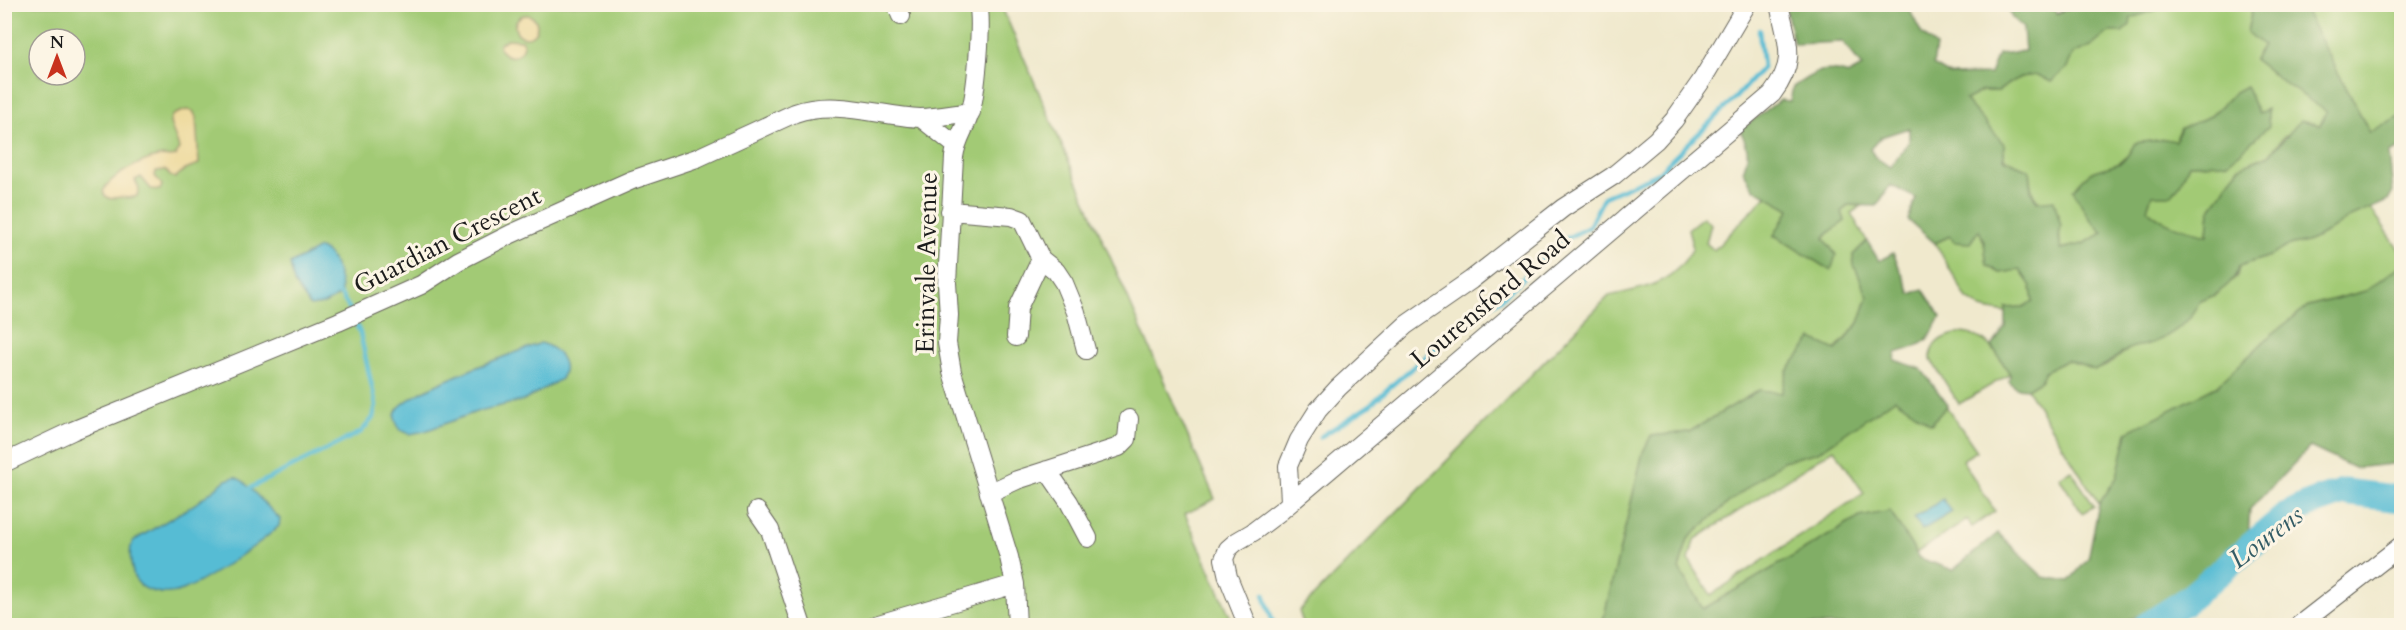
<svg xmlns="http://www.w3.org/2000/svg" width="2406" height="630" viewBox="0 0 2406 630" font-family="Cardo,serif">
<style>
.green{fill:#a2ca75;stroke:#5f7348;stroke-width:1.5;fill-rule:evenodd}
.forest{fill:#81ae66;stroke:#4e6541;stroke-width:1.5;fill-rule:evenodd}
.sand{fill:#eeda9e;stroke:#857b5d;stroke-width:1.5}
.water{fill:#56bcd4;stroke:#396c78;stroke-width:1.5}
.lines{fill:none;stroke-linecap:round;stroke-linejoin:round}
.stream{stroke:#56bcd4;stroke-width:4.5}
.river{stroke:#56bcd4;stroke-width:27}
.minor-casing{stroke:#66645a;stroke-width:20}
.minor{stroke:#fff;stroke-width:18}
.labels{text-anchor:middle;stroke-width:6;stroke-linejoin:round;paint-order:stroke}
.street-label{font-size:26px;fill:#1c1c1c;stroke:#fcf5e5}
.water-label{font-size:27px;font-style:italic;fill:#335c66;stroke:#fcf5e5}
</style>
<rect width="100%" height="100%" fill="#fcf5e5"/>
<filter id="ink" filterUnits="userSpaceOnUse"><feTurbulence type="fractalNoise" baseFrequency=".0167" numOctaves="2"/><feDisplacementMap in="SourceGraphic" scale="12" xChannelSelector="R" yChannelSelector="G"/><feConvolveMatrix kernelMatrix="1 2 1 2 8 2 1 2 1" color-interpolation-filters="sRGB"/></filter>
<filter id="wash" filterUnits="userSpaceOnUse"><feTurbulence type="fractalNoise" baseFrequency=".008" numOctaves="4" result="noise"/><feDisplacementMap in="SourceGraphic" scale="24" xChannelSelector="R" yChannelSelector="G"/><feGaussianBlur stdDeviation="1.35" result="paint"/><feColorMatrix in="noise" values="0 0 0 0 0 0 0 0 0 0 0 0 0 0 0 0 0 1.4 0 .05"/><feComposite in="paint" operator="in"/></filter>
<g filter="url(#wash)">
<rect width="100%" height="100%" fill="#f0e9cd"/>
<path class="green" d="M2253,4l10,41 -9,14 36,28 37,24 -7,14 -36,11 -15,19 -30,12 -29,44 -2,24c-22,-4 -44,-10 -61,-26l5,-14 28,-11 9,-20 39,-1 39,-54 -9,5 -12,-28 -11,6 -24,24 -30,12 -6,14 -40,1c-12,23 -19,24 -43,29l-3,46 15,15 -21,11 -23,5 -1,-35c-25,-14 -28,-15 -30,-44l-25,-11 -1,-15 -38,-44 17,-9h16l22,-14 46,-8 7,-15c21,-10 36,-24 56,-36 11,-6 25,-6 35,-13z
M4,5h997l214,494 -30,15 49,111h-1229zM39,39h36v36h-36z
M2302,5h99v111l-30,18z
M1767,195l23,14 -16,27 50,3 7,-8 14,-10 -3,-9 6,-7 14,1 -11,7 16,28 -14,14 1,10 14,31 -9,27 -24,27 -48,21 -5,22 -23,-3 -70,42 -38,4 -8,16 -41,173 -298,1 -5,-15 310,-315c39,-9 63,-11 84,-48l-5,-19 15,-12 8,7 -5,19 8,7z
M2370,207l31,45v13l-35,26 -58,15 -37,29 -55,52 -88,45 -11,45 -18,27 -72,-115 13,-8 5,-10 23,-11 27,10 11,-4 26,-19 14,-2 53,-43 16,-7 22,-19 2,-10 31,-10 17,-10 20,-4 19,-9 22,-15z
M1979,230l5,12 3,23 13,8 20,-3 11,16 2,15 -9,6 -18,1v5l-25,-5 -14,-9 -32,-56 15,-7z
M1962,333c27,3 35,21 48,41l-51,30 -28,-44c-2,-19 15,-25 31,-27z
M1895,398l36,26 15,-18 31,45 -15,9 33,51 -23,16 -5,-7 -51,33 -26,-41 -30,5 -157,92 -24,-40 9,-30 41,-37 54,-41 35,-9zM1834,449l30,44 -153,102 -22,-35 5,-20z
M2071,470l23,36 -12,7 -23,-36z"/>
<path class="forest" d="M2302,4l68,129 31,-17 1,31 -13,6 4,39 -5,9 -40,17 -22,15 -19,9 -20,4 -17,10 -31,10c-4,19 -24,29 -40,36 -6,20 -34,38 -54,43 -4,1 -10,1 -14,3 -13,6 -23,17 -36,22l-28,-10 -22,11 -5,10 -13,8 -11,-1 -7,-7 1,-7 -18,-28 14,-20v-18l17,-1 10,-6 -2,-15 -11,-16 -20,3 -13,-8 -3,-23 -5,-12 -9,13 -16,-1 -4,-6 -15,7 -27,-23 8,-22 -26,-13 -13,21 -29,-1 -6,7 3,9 -14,10 -7,7 12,17 -5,16 -57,-36 16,-26 -36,-20 -11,-18c7,-17 5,-25 -3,-41l40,-30 10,1 3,-14c25,-16 27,-21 56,-13l13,-7 -19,-25 -49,2 -9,-39h30l1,3 19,1 1,-4h71l15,29 14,12 -3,19 17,10 40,-1 8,-20 27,-3 -2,-23 -11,-10 -6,-13h57h-7l-2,3 2,6 19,-9h89l-6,4 -27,9 -1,7 -8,7h-13l-16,13 -20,9 -7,15 -15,13 -13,-7 -18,2 -22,14h-16l-17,9 39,44v15l25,11 2,21 6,11 17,-2 7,26 -2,11 2,12 22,-5 20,-11 -14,-15 -16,-28c6,-6 13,-16 21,-19 25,-9 27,-1 41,-28l30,-4 10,2 6,-13 30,-12 24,-24 11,-6 12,28 9,-5 2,17 -41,37 -39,1 -9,20 -8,11h-20l-5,14c16,16 39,21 61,26l2,-24 20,-32 10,-12 29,-12 32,-35 19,5 7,-13 -37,-25 -36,-28 9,-14 -16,-13 6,-27zM1909,128v14l-19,25 -15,-10 -5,-8 11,-12z
M1867,241l12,20 14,-8 18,41 12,-5 18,28c-15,27 -15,27 -45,36l-1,7 26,9 27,36 -17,19 -36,-25 -77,53 -35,9 -54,41 -41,37 -9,30 24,40 157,-92 30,-6 29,47 34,12 45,-37 45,44 26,4 19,-22 11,-55 18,-27 10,-45 89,-45 55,-52 37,-29 58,-15 35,-26v198l-47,5 -44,-21 -60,62 -2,29 -51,42 -44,30 -38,15h-513l41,-173 8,-16 38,-4 70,-42 23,3 5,-22 25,-32 24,11 23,-27 9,-26 -14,-32 -1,-10z"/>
<path class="sand" d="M515 26a11 11 0 1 1 22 0a11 11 0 1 1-22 0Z
M507,39l14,1 3,6c-5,14 -18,13 -25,2l1,-4z
M186,110l7,1 3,6 3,47 -14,5 -10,9 -5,-2 -4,-6 -10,1 -1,5 7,9 -2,5 -9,-1 -10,-12 -6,3 4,8 -2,8c-9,5 -17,-2 -26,3l-6,-3 -2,-5c7,-15 38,-30 54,-34 6,-2 13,1 19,-1l3,-8 -9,-25 1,-6 4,-3z"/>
<path class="water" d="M319,248c15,4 23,33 22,47l-17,9 -14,2 -16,-23 -4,-19z
M541,343c16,5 30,20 20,36l-36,21 -46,11 -54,20 -15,3 -10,-4c-3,-6 -7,-12 -4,-18 8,-21 121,-60 145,-69z
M235,477l8,4 34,35 3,3 -1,7c-19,18 -72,54 -96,64 -15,6 -42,4 -49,-14 -3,-9 -6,-26 -1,-35l62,-37 31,-24z
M1943,499l9,13 -30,18 -8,-12z"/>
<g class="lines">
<path class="stream" d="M341,295l10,16
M1320,437l49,-31 23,-21 52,-44 36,-29 21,-13 62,-59 26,-13 15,-30 53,-23 78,-76 28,-31 -4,-37
M250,488l111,-56 12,-14 3,-13 -16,-72 -3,-7
M1264,594l10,32"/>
<path class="river" d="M2146,626l40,-25 101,-86 20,-10 36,-13 59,7"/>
</g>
</g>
<g filter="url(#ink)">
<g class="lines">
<defs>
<path id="minor" d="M896,4l5,12
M978,4c5,18 -2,91 -8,109 -5,16 -14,27 -16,44l-7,126 2,32 -2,28 5,29 57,185 6,27 2,42
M921,118l34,27
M950,211l61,5 11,4 19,39 15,12 8,12 12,29 10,38
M1016,337l2,-29 23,-49
M4,463l68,-32 266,-109 83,-37 37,-24 53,-27 121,-54 65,-22 98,-45c40,-14 84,3 125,5 16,0 34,-4 51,-6
M1047,470l22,32 19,36
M989,493l28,-13 102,-33 8,-8 2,-20
M1290,501l-2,-35 11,-26 19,-30 20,-22 68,-63 65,-45 92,-72 50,-32 43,-36 18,-20 28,-40 45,-76
M757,511l13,19 32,96
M872,626l143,-42
M1248,626l-20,-49 -4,-18 4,-10 8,-7 17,-10 29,-22 490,-416c26,-34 15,-51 7,-90
M2298,626l104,-81"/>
</defs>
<use href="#minor" class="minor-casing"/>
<use href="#minor" class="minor"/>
</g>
</g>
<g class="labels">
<g class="street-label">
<text transform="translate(447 240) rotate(-27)" y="9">Guardian Crescent</text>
<text transform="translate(926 263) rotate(-89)" y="9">Erinvale Avenue</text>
<text transform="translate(1490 299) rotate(-40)" y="9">Lourensford Road</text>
</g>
<g class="water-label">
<text transform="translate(2266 537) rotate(-37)" y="9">Lourens</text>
</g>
</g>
<rect width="2406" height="630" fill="none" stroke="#fcf5e5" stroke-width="24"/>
<g transform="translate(57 57)"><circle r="28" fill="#fcf5e5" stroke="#a29e95" stroke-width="1.5"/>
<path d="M0-4.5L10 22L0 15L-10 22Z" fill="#c8321e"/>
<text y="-9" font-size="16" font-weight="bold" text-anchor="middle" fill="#1c1c1c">N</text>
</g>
</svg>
